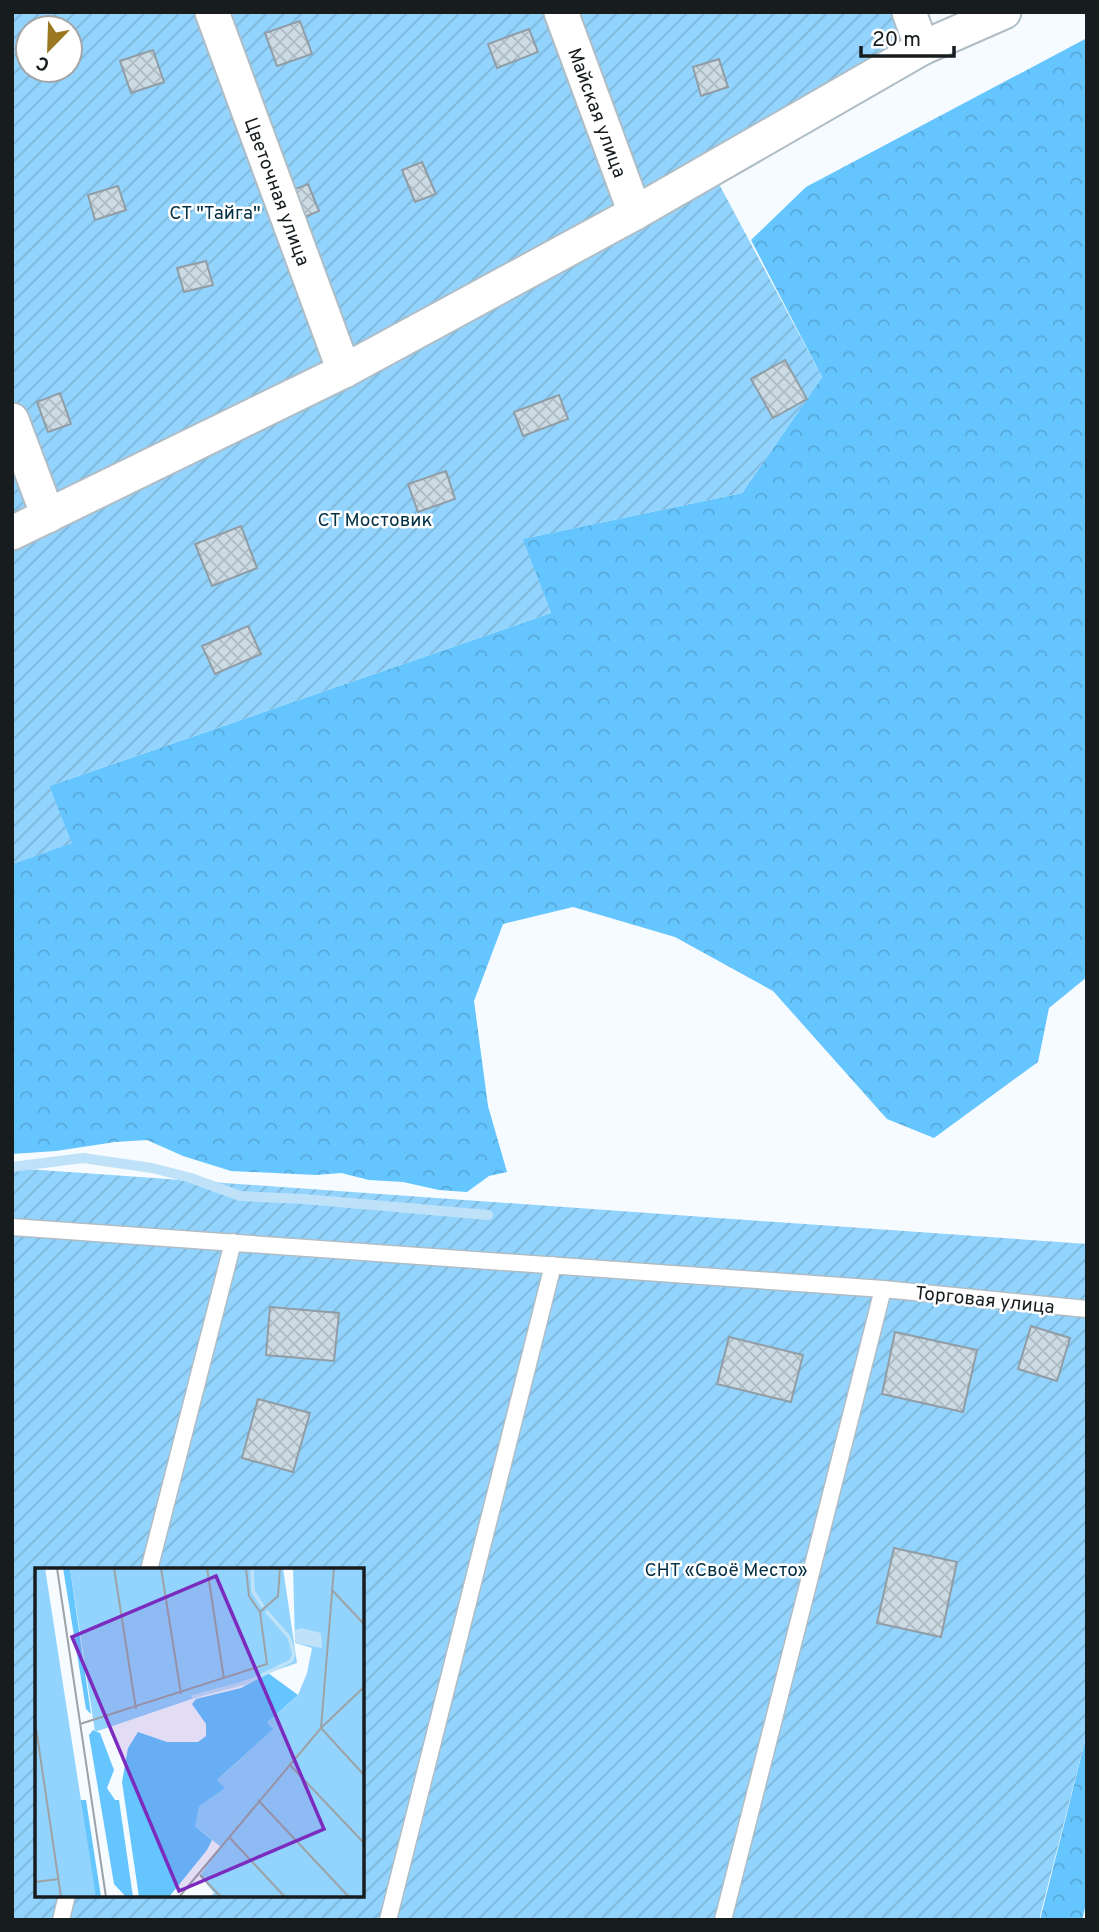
<svg xmlns="http://www.w3.org/2000/svg" width="1099" height="1932" viewBox="0 0 1099 1932" font-family="Overpass,sans-serif">
<style>
.forest{fill:url(#forest-crowns)}
.garden{fill:url(#garden-furrows);fill-rule:evenodd}
.lines{fill:none;stroke-linecap:round;stroke-linejoin:round}
.stream{stroke:#bfe2f9;stroke-width:10}
.building{fill:url(#building-cross-hatch);stroke:#909da6;stroke-width:2}
.service-casing{stroke:#afbdc6;stroke-width:19}
.minor-casing{stroke:#afbdc6;stroke-width:37}
.service{stroke:#fff;stroke-width:16}
.minor{stroke:#fff;stroke-width:33}
.labels{text-anchor:middle;stroke-width:5;stroke-linejoin:round;paint-order:stroke}
.street-label{font-size:19px;fill:#171c1f;stroke:#fff}
.park-label{font-size:19px;fill:#043046;stroke:#fff}
.inset-river{fill:none;stroke:#bfe2f9;stroke-width:3.5}
.inset-road{fill:none;stroke:#9ca2a5;stroke-width:2}
.view{fill:#7b2cbf;fill-opacity:0.15;stroke:#7b2cbf;stroke-width:3.5}
.inset-edge{fill:none;stroke:#171c1f;stroke-width:3.5}
</style>
<defs>
<pattern id="forest-crowns" width="20" height="18" patternUnits="userSpaceOnUse" patternTransform="scale(1.75)"><rect width="20" height="18" fill="#65c5fe"/><path d="M2 6a3 3 0 1 1 6 0M12 15a3 3 0 1 1 6 0" fill="none" stroke="#57a9d9"/></pattern>
<pattern id="garden-furrows" width="10" height="10" patternUnits="userSpaceOnUse" patternTransform="scale(1.75)"><rect width="10" height="10" fill="#92d4fd"/><path d="M-1 1l2-2M0 10L10 0M9 11l2-2" fill="none" stroke="#7db5d8"/></pattern>
<pattern id="building-cross-hatch" width="8" height="8" patternUnits="userSpaceOnUse" patternTransform="scale(1.75)"><rect width="8" height="8" fill="#ccdae3"/><path d="M0 0l8 8M0 8l8-8" fill="none" stroke="#aebac2"/></pattern>
</defs>
<rect width="100%" height="100%" fill="#f5fbff"/>
<path class="forest" d="M1087,38v939l-38,31 -11,54 -104,76 -47,-19 -114,-128 -98,-54 -102,-30 -70,17 -29,77 14,105 19,66 -18,4 -22,16 -28,-2 -36,-8 -34,-2 -28,-7 -25,2 -85,-4 -48,-15 -36,-16 -32,2 -59,9 -44,3v-290l59,-21 -22,-57 502,-173 -29,-74 220,-46 80,-116 -71,-137 55,-53z
M1087,1733v167l-5,20h-42z"/>
<path class="garden" d="M12,12h897l13,36 -211,121 111,208 -80,116 -219,46 28,74 -502,173 23,57 -60,21zM28,28h42v42h-42z
M12,1168l1075,76v489l-48,187h-1027zM37,1570h325v325h-325z"/>
<g class="lines">
<path class="stream" d="M12,1167l71,-9 69,10 39,10 49,18 64,3 184,16"/>
</g>
<path class="building" d="M300,21l12,33 -35,12 -12,-33z
M529,29l9,23 -41,16 -9,-24z
M153,50l11,32 -33,11 -11,-32z
M719,59l9,28 -27,9 -8,-29z
M422,162l14,32 -21,8 -13,-32z
M308,184l11,27 -19,8 -12,-27z
M118,186l8,24 -31,10 -7,-25z
M206,261l7,24 -29,7 -7,-24z
M785,360l22,39 -34,19 -22,-39z
M60,393l11,31 -23,8 -11,-30z
M559,395l9,24 -45,17 -9,-24z
M446,471l9,28 -37,13 -10,-28z
M241,526l16,42 -45,18 -17,-42z
M248,626l13,28 -46,20 -13,-28z
M270,1307l69,6 -5,48 -68,-6z
M1031,1326l39,12 -13,43 -39,-12z
M895,1332l82,18 -14,62 -81,-18z
M729,1337l74,18 -12,47 -74,-18z
M258,1399l52,14 -17,59 -51,-14z
M894,1548l63,14 -16,75 -64,-14z"/>
<g class="lines">
<defs>
<path id="service" d="M12,1227l871,62 204,20
M149,1570l84,-328
M61,1920l6,-25
M388,1920l165,-655
M723,1920l160,-631"/>
<g id="minor">
<path id="s1" d="M212,12l132,359"/>
<path id="s2" d="M561,12l74,201"/>
<path d="M909,12l13,36"/>
<path d="M12,420l36,96"/>
<path d="M12,533l332,-162 291,-158 287,-165 82,-36"/>
</g>
</defs>
<use href="#service" class="service-casing"/>
<use href="#minor" class="minor-casing"/>
<use href="#service" class="service"/>
<use href="#minor" class="minor"/>
</g>
<g class="labels">
<g class="street-label">
<text dy="7" stroke="none"><textPath href="#s2" startOffset="107">Майская улица</textPath></text>
<text dy="7" stroke="none"><textPath href="#s1" startOffset="191">Цветочная улица</textPath></text>
<text transform="translate(985 1299) rotate(6)" y="7">Торговая улица</text>
</g>
<g class="park-label">
<text x="215" y="219">СТ "Тайга"</text>
<text x="375" y="526">СТ Мостовик</text>
<text x="726" y="1576">СНТ «Своё Место»</text>
</g>
</g>
<g transform="translate(35 1568)">
<rect width="329" height="329" fill="#f5fbff"/>
<path d="M28,0h7l21,146 -5,-5zM233,105l30,22 -30,27 6,7 -56,50 7,9 -30,38 17,14 -5,10 -38,47h-30l-17,-115 6,-34 10,-16 29,10h31l8,-6v-12l-14,-20 4,-5 45,-11zM58,162l7,3 14,37 -7,18 8,12h4l14,97h-7l-12,-13 -25,-149zM43,232h8l15,97h-7z" fill="#65c5fe"/>
<path d="M0,0h10l51,329h-61zM35,0h213l14,95 -202,69zM258,0h71v329h-154l4,-4 -14,-18 21,-28 -26,-21 4,-20 26,-18 -8,-8 56,-51 -6,-6 31,-28 9,-22 5,-25 -17,-5z" fill="#92d4fd"/>
<path d="M266,60l20,5 1,15 -27,-5v-13z" fill="#bfe2f9"/>
<path class="inset-river" d="M217,0l1,23 10,16M157,129l56,-15 43,-21 3,-7 -5,-17 -23,-26"/>
<path class="inset-road" d="M22,0l49,329M79,0l22,141M126,0l20,126M172,0l17,111M297,22l32,34M225,44l18,-16 2,-28M0,153l26,176M45,156l187,-60 -7,-52 -11,-16 -3,-28M286,160l13,-160M286,160l43,47M254,196l75,79M223,232l91,97M194,269l56,60M165,307l21,22M0,314l24,-3M144,329l142,-169 43,-41"/>
<path class="view" d="M181,8l108,253 -145,62 -107,-254z"/>
<rect width="329" height="329" class="inset-edge"/>
</g>
<rect width="1099" height="1932" fill="none" stroke="#171c1f" stroke-width="28"/>
<g transform="translate(49 49) rotate(203)"><circle r="33" fill="#ffffff" stroke="#a2a4a5" stroke-width="2"/>
<path d="M0-5L12 26L0 18L-12 26Z" fill="#997821"/>
<text y="-10" font-size="19" font-weight="bold" text-anchor="middle" fill="#171c1f">С</text>
</g>
<path d="M861 46v10h93v-10" fill="none" stroke="#171c1f" stroke-width="3.5"/>
<text x="872" y="46" font-size="21" fill="#171c1f" stroke="#ffffff" stroke-width="5" paint-order="stroke">20 m</text>
</svg>
